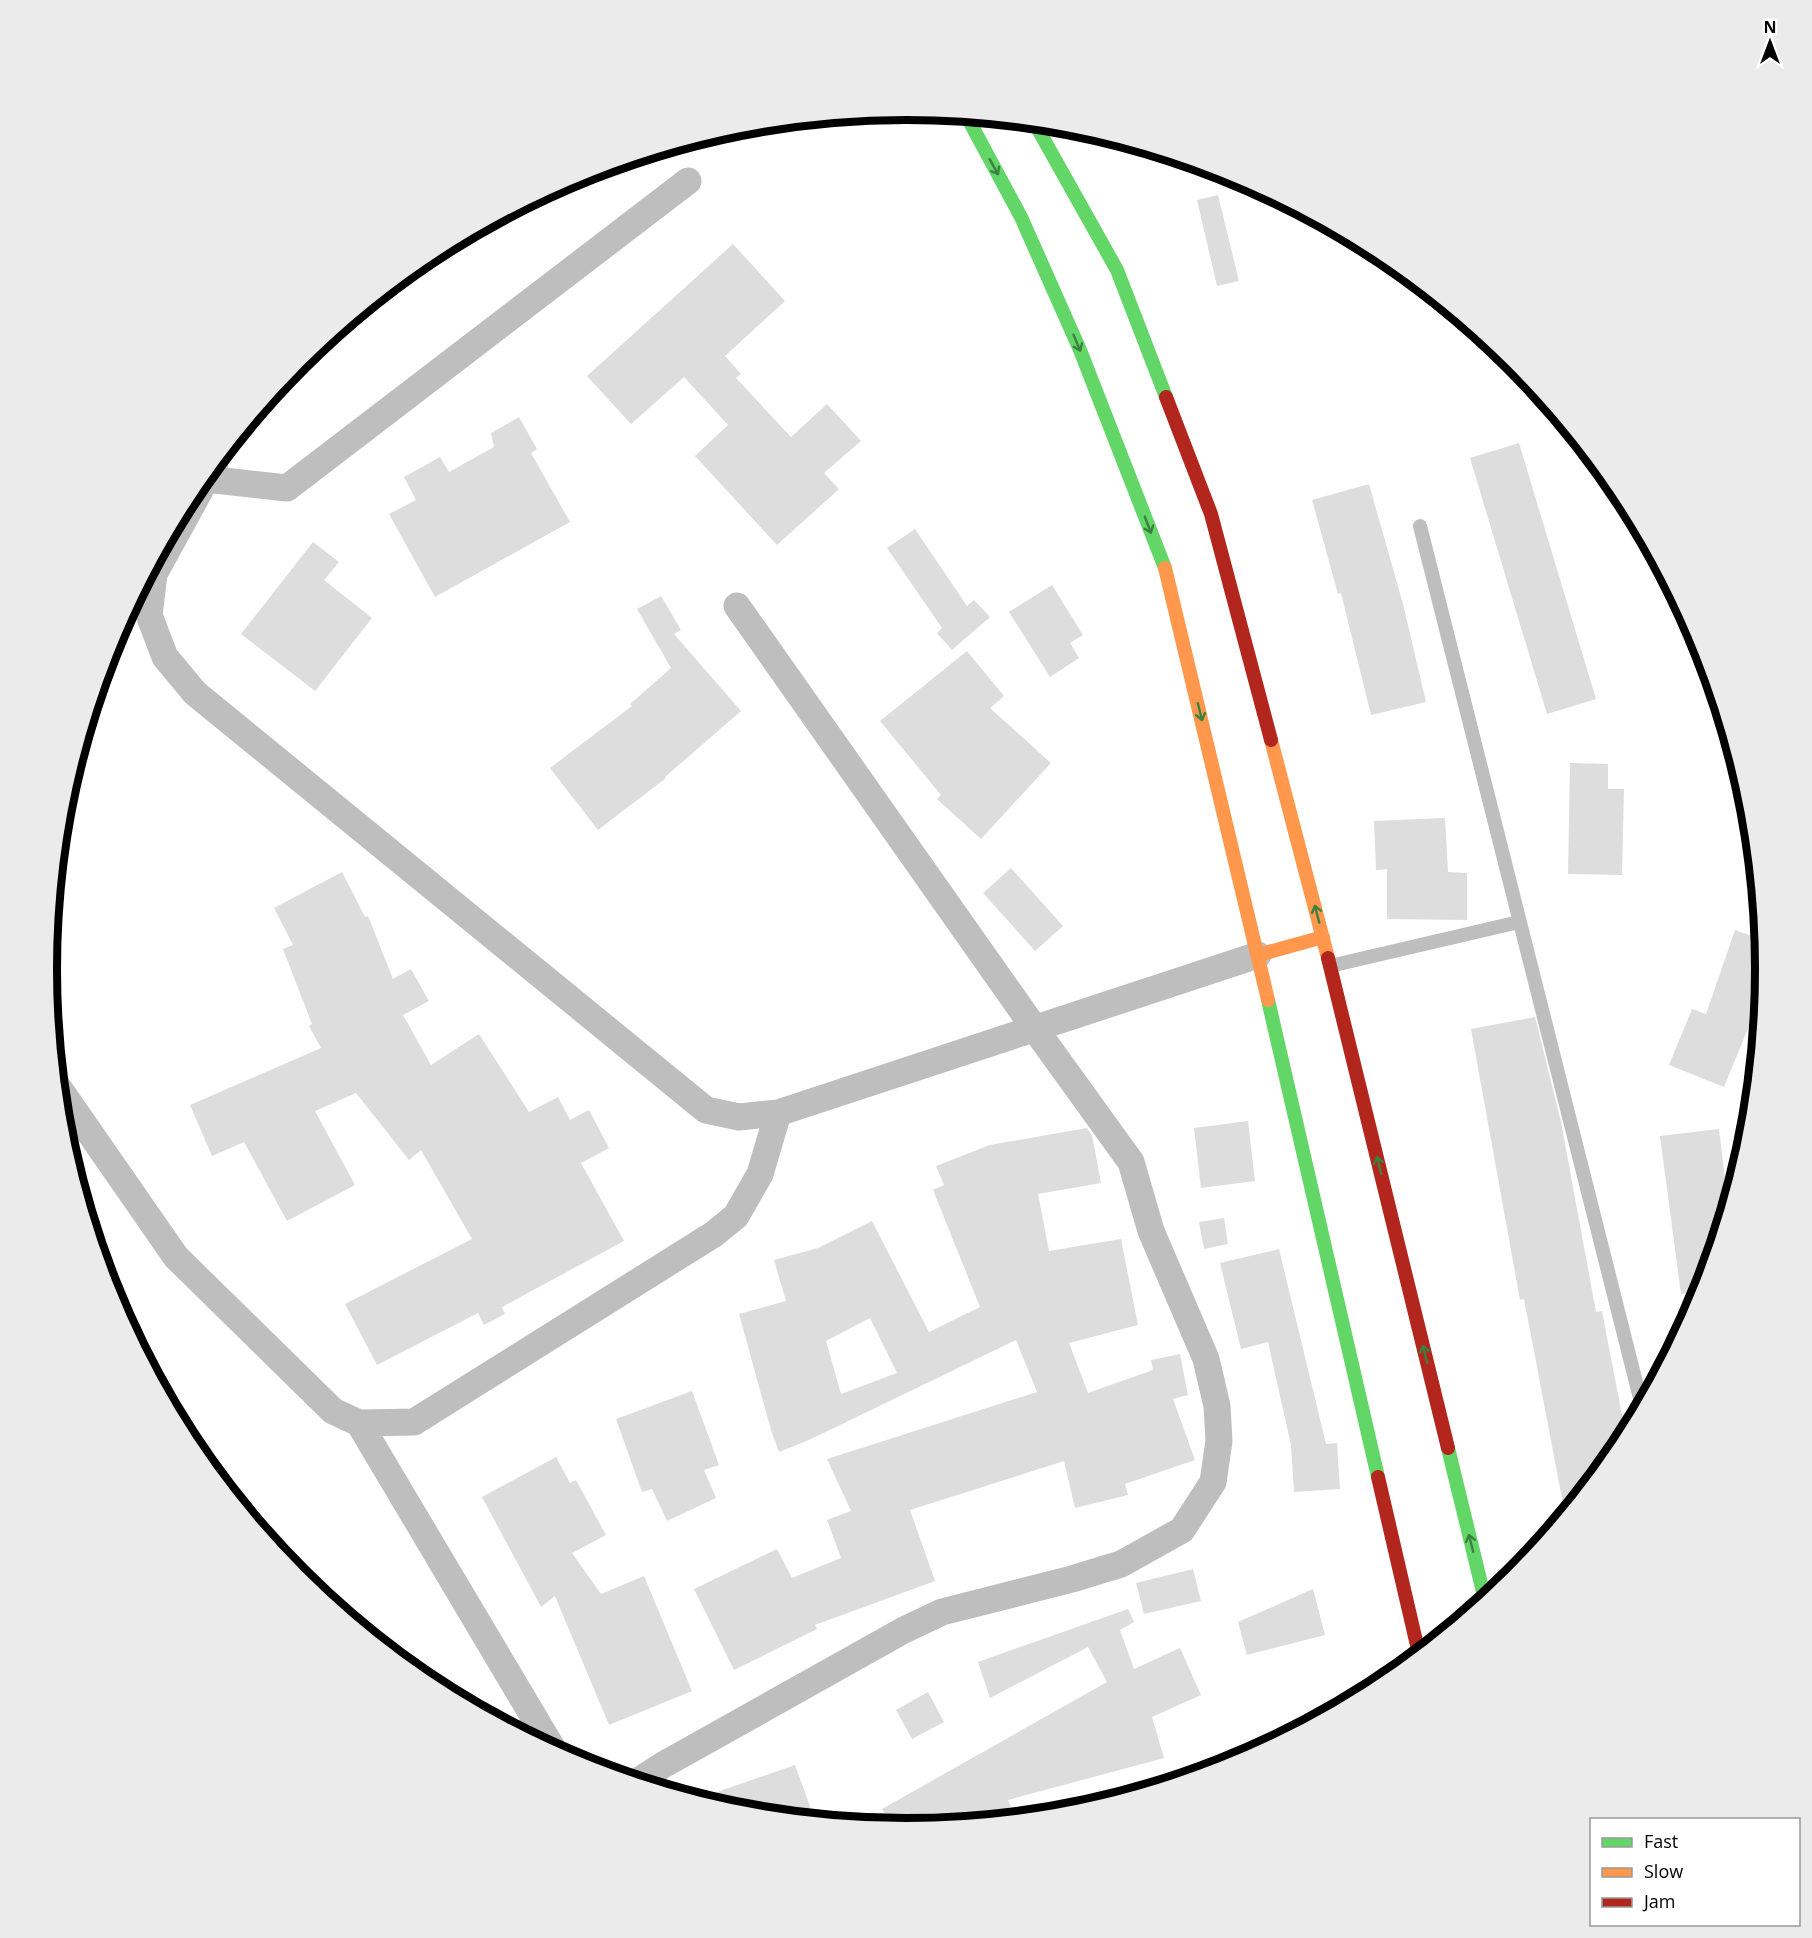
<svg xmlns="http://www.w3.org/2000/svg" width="1812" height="1938" viewBox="0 0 1812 1938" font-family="'Open Sans',sans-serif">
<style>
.building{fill:#ddd;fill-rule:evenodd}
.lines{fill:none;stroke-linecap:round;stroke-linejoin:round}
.lane{stroke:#bebebe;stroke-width:14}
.street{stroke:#bebebe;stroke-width:27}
.fast{stroke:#63d668;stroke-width:14}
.slow{stroke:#ff974d;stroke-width:14}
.jam{stroke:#b3261e;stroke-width:14}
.oneway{stroke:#3b803e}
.rim{fill:none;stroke:#000;stroke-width:8}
</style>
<rect width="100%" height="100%" fill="#fff"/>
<path class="building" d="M1218,195l21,86 -22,5 -20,-86z
M733,244l52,57 -60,55 16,18 -5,4 55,59 36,-33 34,37 -37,32 15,16 -62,56 -82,-89 33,-31 -44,-48 -53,47 -44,-48z
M519,417l18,32 -6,4 39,69 -135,75 -46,-83 27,-14 -12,-23 36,-20 9,15 45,-25 -3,-14z
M1519,443l77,256 -49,15 -77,-256z
M1369,484l34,120 23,98 -55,13 -30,-122 -3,1 -26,-94z
M915,529l52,77 7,-6 16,17 -38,33 -15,-17 5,-5 -55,-80z
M313,542l26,20 -15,18 48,38 -57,73 -74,-57z
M1052,585l31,50 -13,8 9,15 -29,19 -41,-65z
M661,596l20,34 -7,4 67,77 -76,66 1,1 -68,52 -48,-62 82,-62 -2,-2 41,-36 -34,-59z
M967,651l37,45 -14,12 61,55 -70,76 -44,-40 4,-4 -61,-74z
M1570,763l38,1v25h16l-2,86 -54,-1z
M1445,818l3,54 19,1v47l-80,-1v-50l-11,1 -2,-49z
M1011,868l52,58 -28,25 -52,-58z
M342,872l23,45 3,-1 25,63 18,-10 18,32 -26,14 28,50 48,-31 50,78 29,-15 12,23 19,-10 20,38 -28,15 43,78 -122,66 3,7 -21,11 -6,-12 -101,52 -32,-61 127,-65 -51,-89 -12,10 -53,-67 -41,18 40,74 -68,36 -43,-79 -32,14 -22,-51 131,-57 -12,-22 3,-2 -29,-75 10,-4 -19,-37z
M1735,930l28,10 3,29 -3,23 -39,95 -55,-22 23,-56 14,5z
M1535,1017l26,105 35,190 6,-1 24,125 -6,11 -55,67 -41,-215 -4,1 -49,-271z
M1248,1121l7,60 -54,7 -7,-60z
M1087,1128l5,7 9,48 -63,11 11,57 72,-12 17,86 -69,18 19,50 65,-23 -2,-10 29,-6 8,41 -15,4 22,61 -70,24 3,11 -53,13 -11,-47 -154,49 25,71 -120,44 2,4 -83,41 -40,-81 83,-40 15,29 49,-20 -14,-38 24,-9 -24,-52 210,-67 -21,-52 -207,100 -30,12 -8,-22 -32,-116 47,-13 -12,-41 44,-12 54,-27 57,111 51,-25 -47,-117 11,-5 -8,-19 54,-21zM870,1318l27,55 -56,21 -15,-53z
M1719,1129l9,76 -26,87 -21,2 -21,-158z
M1224,1218l4,26 -24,5 -5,-27z
M1279,1249l47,195 11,-1 3,46 -46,3 -3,-47 -23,-103 -27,7 -21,-86z
M692,1391l27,74 -15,5 12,28 -49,23 -15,-32 -10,3 -26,-73z
M556,1457l14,26 6,-3 30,55 -34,18 29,41 43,-18 48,115 -83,34 -54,-129 -14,11 -59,-110z
M1193,1569l8,32 -57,13 -8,-31z
M1313,1589l12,46 -78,20 -9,-33z
M1128,1609l6,13 -14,8 14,39 46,-21 21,47 -49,22 12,41 -156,42 3,6 -25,15 -80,7 -13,-1 -11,-18 225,-127 -19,-35 -98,51 -12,-36z
M928,1692l16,30 -32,17 -16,-29z
M795,1765l20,55 -77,-8 -41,-13z"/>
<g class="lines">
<path class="lane" d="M1420,526l222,880
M1330,966l189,-44"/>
<path class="street" d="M215,463l-61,111 -5,41 16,42 30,36 511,417 33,7 39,-4 480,-158
M206,479l81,9 401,-307
M58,1087l118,170 157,154 26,12 55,-1 300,-188 22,-18 24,-42 18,-61
M359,1423l195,328
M638,1781l25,-16 241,-135 38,-18 130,-33 49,-15 61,-34 31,-48 6,-41 -2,-35 -11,-47 -55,-128 -20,-69 -96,-133 -298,-423"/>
<path class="fast" d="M966,115l55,102 59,133 85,218
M1034,122l83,148 49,127
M1268,1000l110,477
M1448,1448l37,152"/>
<path class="slow" d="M1165,568l103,432
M1271,740l57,218
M1258,955l65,-18"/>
<path class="jam" d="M1166,397l45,117 60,226
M1328,958l120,490
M1378,1477l41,177"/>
</g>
<defs><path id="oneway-shaft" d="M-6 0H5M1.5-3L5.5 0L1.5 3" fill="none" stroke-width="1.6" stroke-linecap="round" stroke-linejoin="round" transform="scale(1.5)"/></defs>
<g class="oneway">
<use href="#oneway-shaft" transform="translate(994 167) rotate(61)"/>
<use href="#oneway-shaft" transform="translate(1077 343) rotate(67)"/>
<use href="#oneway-shaft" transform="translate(1148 525) rotate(69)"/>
<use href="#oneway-shaft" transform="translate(1200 712) rotate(76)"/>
<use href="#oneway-shaft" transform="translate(1317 914) rotate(-105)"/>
<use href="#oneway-shaft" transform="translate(1379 1165) rotate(-104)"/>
<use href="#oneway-shaft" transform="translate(1425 1354) rotate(-104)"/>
<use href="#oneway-shaft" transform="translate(1471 1543) rotate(-104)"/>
</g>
<path d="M0 0H1812V1938H0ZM57 969a849 849 0 1 1 1698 0a849 849 0 1 1-1698 0Z" fill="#ebebeb" fill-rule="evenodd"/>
<path class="rim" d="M57 969a849 849 0 1 1 1698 0a849 849 0 1 1-1698 0Z"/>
<rect x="1590" y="1818" width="210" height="108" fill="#ffffff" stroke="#999999" stroke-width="1.5"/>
<rect x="1602" y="1838" width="30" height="9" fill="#63d668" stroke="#999999" stroke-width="1.5"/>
<text x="1644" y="1848" font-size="18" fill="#000000">Fast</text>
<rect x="1602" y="1868" width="30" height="9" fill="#ff974d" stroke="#999999" stroke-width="1.5"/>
<text x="1644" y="1878" font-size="18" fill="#000000">Slow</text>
<rect x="1602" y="1898" width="30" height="9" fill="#b3261e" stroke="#999999" stroke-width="1.5"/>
<text x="1644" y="1908" font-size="18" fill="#000000">Jam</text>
<g transform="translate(1770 42)" stroke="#ffffff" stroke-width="4.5" paint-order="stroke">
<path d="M0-4.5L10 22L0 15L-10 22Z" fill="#000000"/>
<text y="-9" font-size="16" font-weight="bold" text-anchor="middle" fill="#000000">N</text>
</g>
</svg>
